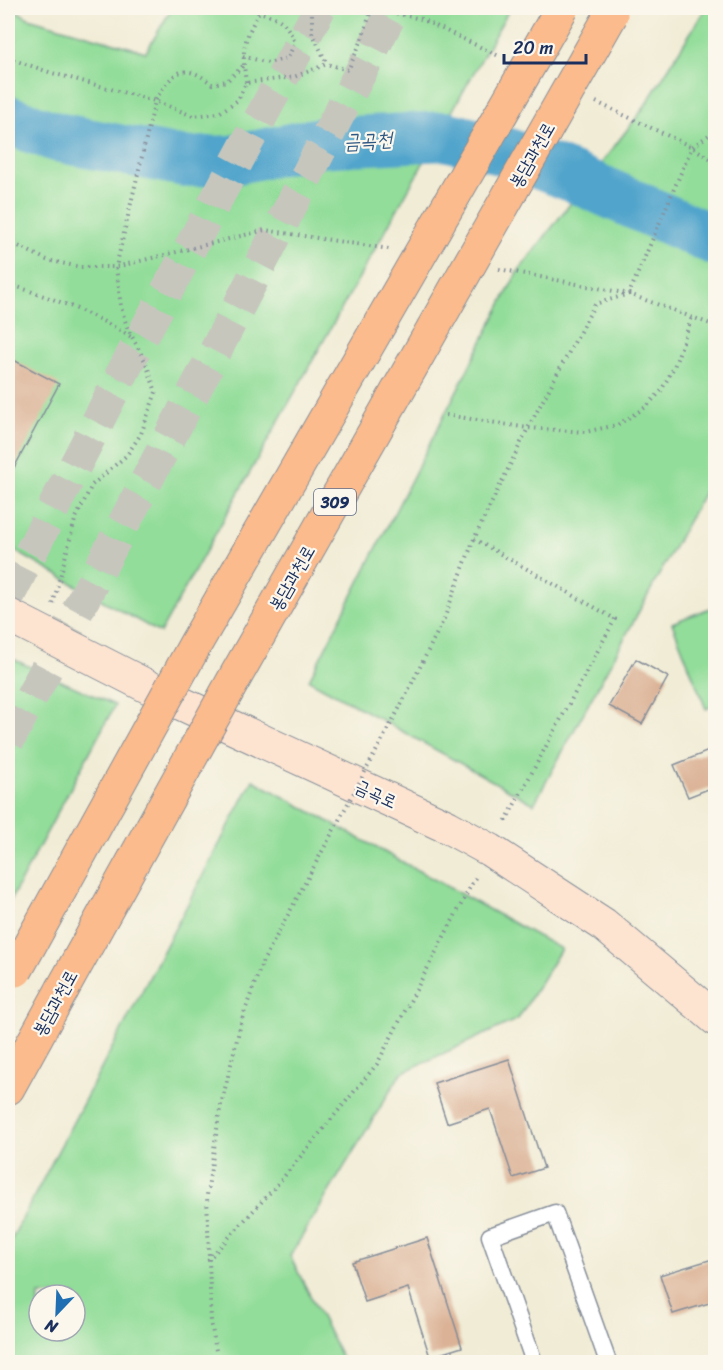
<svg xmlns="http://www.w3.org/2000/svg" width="723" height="1370" viewBox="0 0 723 1370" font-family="Sriracha,'Poor Story',sans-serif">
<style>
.green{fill:#92dd99;stroke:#56867c;stroke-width:1.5;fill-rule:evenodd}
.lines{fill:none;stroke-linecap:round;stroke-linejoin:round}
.river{stroke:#51a4cc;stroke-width:50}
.building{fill:#dbb296}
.motorway-tunnel{stroke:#c6c6bd;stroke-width:33;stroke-dasharray:33 16;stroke-linecap:butt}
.service-casing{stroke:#868e9a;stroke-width:19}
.secondary-casing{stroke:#868e9a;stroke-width:35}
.trunk-casing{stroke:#868e9a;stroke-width:35}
.path{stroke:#868e9a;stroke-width:4;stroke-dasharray:1.5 4.5;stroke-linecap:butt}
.service{stroke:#fff;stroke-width:16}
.secondary{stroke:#fde4d1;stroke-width:33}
.trunk{stroke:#fbbb8c;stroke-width:33}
.trunk-bridge-casing{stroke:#868e9a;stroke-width:35;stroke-linecap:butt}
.path-bridge{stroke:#868e9a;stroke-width:4;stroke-dasharray:1.5 4.5;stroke-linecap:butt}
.trunk-bridge{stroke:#fbbb8c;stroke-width:33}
.labels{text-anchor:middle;stroke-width:4.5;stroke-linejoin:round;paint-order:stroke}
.shield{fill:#fbf7ec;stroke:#5e6b89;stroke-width:1.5}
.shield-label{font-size:16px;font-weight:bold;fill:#1b2f5e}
.street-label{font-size:18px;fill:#1b2f5e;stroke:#fbf7ec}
.water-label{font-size:20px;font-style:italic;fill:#2e5884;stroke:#fbf7ec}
</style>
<rect width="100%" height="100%" fill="#fbf7ec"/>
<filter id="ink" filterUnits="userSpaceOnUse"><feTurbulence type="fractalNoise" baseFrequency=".0167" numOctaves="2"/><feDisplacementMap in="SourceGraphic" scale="12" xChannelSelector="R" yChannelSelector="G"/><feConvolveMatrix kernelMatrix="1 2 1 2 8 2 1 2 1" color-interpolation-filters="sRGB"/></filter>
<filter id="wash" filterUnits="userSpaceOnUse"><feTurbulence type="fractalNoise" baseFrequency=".008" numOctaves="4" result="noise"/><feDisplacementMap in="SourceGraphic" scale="24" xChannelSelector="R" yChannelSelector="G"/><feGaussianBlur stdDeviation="1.35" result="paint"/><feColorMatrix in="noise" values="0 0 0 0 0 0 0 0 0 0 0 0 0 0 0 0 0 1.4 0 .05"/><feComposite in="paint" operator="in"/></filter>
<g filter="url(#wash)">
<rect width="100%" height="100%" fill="#f1ecd5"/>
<path class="green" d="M8,8h4l16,10 118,34 26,-44h338l-350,625 -152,-86z
M706,8h10l-1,464 -181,332 -225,-124 208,-407 126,-164z
M715,606v99l-9,4 -34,-86z
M8,657l107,48 -107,200z
M253,780l308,169 -43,70 -117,54 -111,183 54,106h-336v-116zM39,1295h36v36h-36z"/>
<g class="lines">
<path class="river" d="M8,120l48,17 129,25 47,-2 83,-17 130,-7 50,12 77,29 144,64"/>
</g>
<g id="blocks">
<path class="building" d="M8,357l51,27 -51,95z
M636,659l32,18 -26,47 -33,-18z
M716,748v38l-28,11 -14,-32z
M509,1059l35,109 -31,10 -23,-69 -43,14 -13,-40z
M427,1238l35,109 -32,10 -22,-69 -43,14 -13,-40z
M716,1258v43l-43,13 -13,-39z"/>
</g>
</g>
<g filter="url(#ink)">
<use href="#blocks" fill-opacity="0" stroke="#868e9a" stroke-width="1.5"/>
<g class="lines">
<path class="motorway-tunnel" d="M8,597l116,-227 196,-362
M8,741l198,-372 188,-361"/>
<defs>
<path id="service" d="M534,1362l-44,-126 65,-23 53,149"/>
<path id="secondary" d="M8,615l170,87 270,125 42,23 113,74 113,95"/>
<path id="trunk" d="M8,1088l54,-98"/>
</defs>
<use href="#service" class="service-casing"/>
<use href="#secondary" class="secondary-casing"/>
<use href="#trunk" class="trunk-casing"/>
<path class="path" d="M312,8v24l15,32
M373,8l48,11 78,37
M243,56l25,7 20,-5 7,-16c-11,-22 -13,-23 -36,-30
M8,58l44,15 103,28 38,15 26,-3 19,-13 8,-17 48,-6 33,-13 21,6 13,-28 11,-34
M246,83c-5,-38 -2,-42 15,-75
M596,102l96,45 24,15
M8,241l39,19 33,7h36l149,-37 124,19
M499,269l130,25 87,32
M8,284c43,13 86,30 125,54
M446,415l82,13 57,4 32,-7 29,-18 15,-16 13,-24 18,-50
M474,539l141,80 -111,205
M53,604l22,-84 17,-35 35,-30 14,-21 15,-42 -10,-29 -19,-36 -6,-20 -5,-40 39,-166c17,-28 27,-41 57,-17l15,-3 17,-16
M401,705l43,-86 30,-80 54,-111 67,-124 34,-10 63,-147 24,-17
M208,1260l69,-75 100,-121 99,-188
M218,1362l-7,-40 -4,-127 13,-86 22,-90 20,-56"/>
<use href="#service" class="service"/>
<use href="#secondary" class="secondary"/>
<use href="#trunk" class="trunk"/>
<defs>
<path id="trunk-bridge" d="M16,970l180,-327 366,-635
M62,990l176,-318 373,-657"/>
</defs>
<use href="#trunk-bridge" class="trunk-bridge-casing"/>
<path class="path-bridge" d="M262,963l139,-258"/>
<use href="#trunk-bridge" class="trunk-bridge"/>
</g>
</g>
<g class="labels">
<rect class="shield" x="314" y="489" width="42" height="26" rx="4.5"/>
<g class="shield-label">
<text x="335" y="508">309</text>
</g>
<g class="street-label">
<text transform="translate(532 155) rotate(-60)" y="6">봉담과천로</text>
<text transform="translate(292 578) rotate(-60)" y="6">봉담과천로</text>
<text transform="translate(376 794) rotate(25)" y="6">금곡로</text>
<text transform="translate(55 1003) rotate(-61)" y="6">봉담과천로</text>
</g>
<g class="water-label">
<text transform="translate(368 140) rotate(-3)" y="7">금곡천</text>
</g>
</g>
<rect width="723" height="1370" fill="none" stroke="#fbf7ec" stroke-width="30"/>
<g transform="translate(57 1313) rotate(203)"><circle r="28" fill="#fbf7ec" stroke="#a1a7b3" stroke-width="1.5"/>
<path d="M0-4.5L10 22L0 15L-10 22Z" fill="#1f6fb2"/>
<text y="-9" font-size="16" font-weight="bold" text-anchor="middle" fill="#1b2f5e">N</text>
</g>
<path d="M504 54v9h82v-9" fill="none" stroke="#1b2f5e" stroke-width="3"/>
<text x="513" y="54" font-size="18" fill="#1b2f5e" stroke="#fbf7ec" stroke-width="4.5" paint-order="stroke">20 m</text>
</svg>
